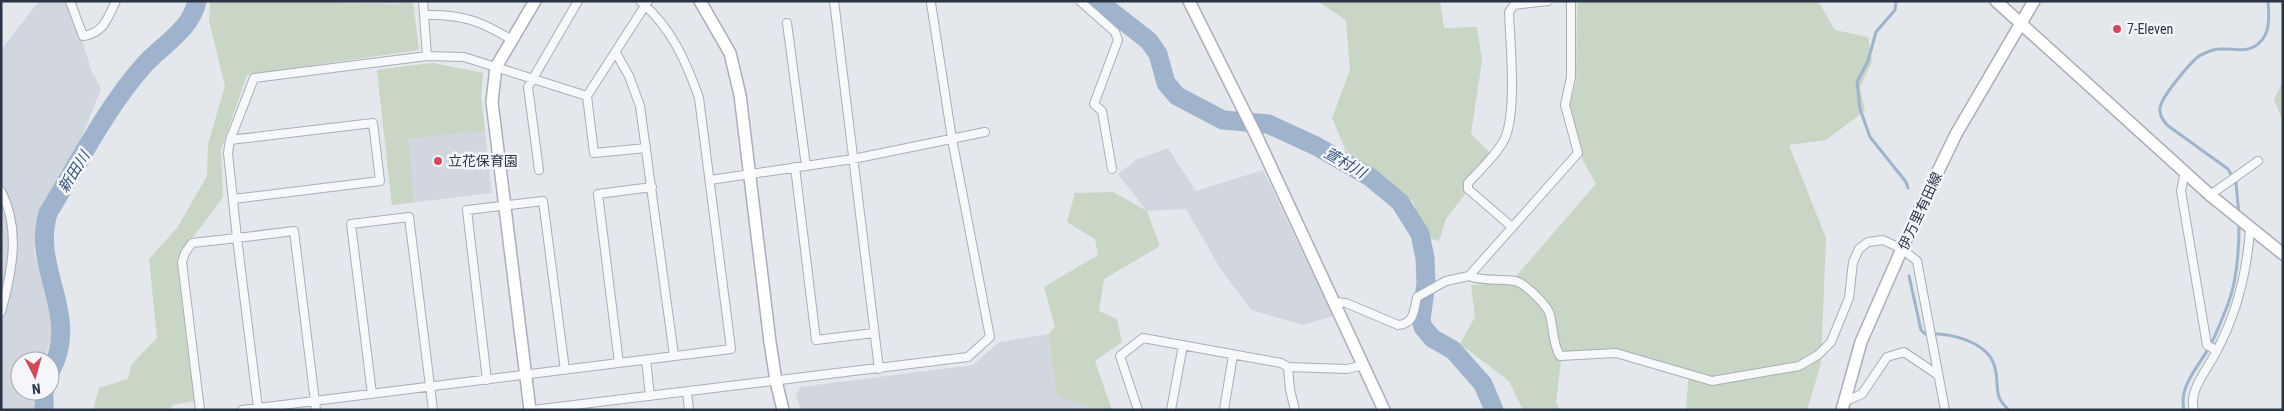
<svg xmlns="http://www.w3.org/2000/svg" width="2284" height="411" viewBox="0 0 2284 411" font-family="'Roboto Condensed','Noto Sans JP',sans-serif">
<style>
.built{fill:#d2d6de}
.green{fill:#c9d6c5}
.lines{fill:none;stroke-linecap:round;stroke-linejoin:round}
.stream{stroke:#9fb4cc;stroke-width:3}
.river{stroke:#9fb4cc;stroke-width:19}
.street-casing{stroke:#a9aeb7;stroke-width:10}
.secondary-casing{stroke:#a9aeb7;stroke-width:14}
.street{stroke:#f7f8fa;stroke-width:8}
.secondary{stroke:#fff;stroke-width:11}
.poi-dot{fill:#d1495b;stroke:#f4f6f9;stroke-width:2}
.labels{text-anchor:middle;stroke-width:5;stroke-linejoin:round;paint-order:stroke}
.poi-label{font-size:14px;fill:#2b3445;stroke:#f4f6f9;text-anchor:start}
.street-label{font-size:14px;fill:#2b3445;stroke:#f4f6f9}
.water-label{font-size:15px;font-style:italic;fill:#34527a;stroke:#f4f6f9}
</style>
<rect width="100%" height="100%" fill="#e4e7ec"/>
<path class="built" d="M39,1h30l23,71 9,17 -29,72 -35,63 -3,28 20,75 -10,34h-24v30h15l-2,7 2,12h-34v-360z
M311,1h92v4z
M432,63l51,10 -2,24 11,96 -100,12 -15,-135z
M1168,148l28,43 67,-21 70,146 -30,9 -52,-15 -31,-42 -34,-59 -39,2 -29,-37 18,-14z
M1048,334l9,62 40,14h-296l-5,-15 4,-8 173,-22 26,-23z"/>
<path class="green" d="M210,1h101l92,4v-4h10l6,49 -172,25 -26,75 2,47 -46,62 18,142 -23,4 -2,5h-77l6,-22 29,-9 3,-14 26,-27 -8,-79 28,-31 30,-52 1,-32 17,-58 -16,-66z
M1317,1h123l4,27 33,-1 5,34 -11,73 19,19 -26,31 1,10 -19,25 -7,22 -13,-4 -13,-35 -67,-51 -14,-33 18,-48 -4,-50z
M1583,1h235l17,29 33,7 4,25 -12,25 5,24 -39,29 -37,5 37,93 -5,126 -14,46h-121l3,-39 -73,-23 -54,4 -6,50 4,8h-37l-14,-29 -49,-37 15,-27 -4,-32 39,-2 86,-99 -13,-23 -14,-55 7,-24 1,-79z
M432,63l51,10 -2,24 4,33 -77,9 6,63 -22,3 -15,-135z
M2283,82v40l-9,-23z
M1113,192l34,19 13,35 -56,33 -5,32 18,8 5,23 -27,19 17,49h-15l-40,-14 -9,-62 7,-7 -11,-40 54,-32 -3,-16 -28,-17 8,-29z"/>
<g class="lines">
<path class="stream" d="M1896,1l-1,9 -19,22 -8,29 -11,21 3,27 10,28 36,45 2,6
M2239,215l-3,-32 -8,-14 -61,-44c-4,-5 -8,-10 -7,-17 1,-11 30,-45 39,-52 4,-2 10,-5 14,-6 15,-4 33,5 45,-6 13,-10 11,-28 10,-43
M1909,276l12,54 4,4c23,-2 64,7 70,34 5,19 -3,27 14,42
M2184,410c-6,-25 17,-46 27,-66 6,-12 12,-27 17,-40 9,-23 11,-55 11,-80"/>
<path class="river" d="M1098,1l51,40 9,13 8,29 11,13 46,24 45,4 48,22 54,31 30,25 20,32 5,24 1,25 -5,37 2,7 9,11 21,12 30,34 11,26
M50,372c32,-57 -19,-101 -2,-159 30,-49 58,-105 96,-148 19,-21 47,-35 53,-64
M44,410v-19"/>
<defs>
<path id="street" d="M70,1l13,35c21,-3 24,-17 33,-35
M423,1l4,55
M834,1l45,368
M1080,1l35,31 3,8 -24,64 8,7 10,58
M425,15c37,-1 56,6 87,25
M787,23l19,143
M616,53l13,23 11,30 34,250
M587,96l7,57 52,-5
M230,140l143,-17 7,58 -147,18
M795,167l21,173 58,-7
M539,170l-11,-83 50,-86
M2185,171l-4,20 26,154 10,6
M710,180l143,-21 132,-27
M1,191c20,38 11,81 0,121
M2210,195l48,-34
M1512,227l-44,-38v-6c12,-13 27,-27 35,-41 15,-25 7,-100 6,-130l5,-7 34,-4
M1469,276c16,6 30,2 46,5 10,2 33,25 35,34 4,15 2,27 10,41l56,-3 96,28 87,-15 19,-11 13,-13 18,-44 4,-36 6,-13 9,-7 15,-2 19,9 15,12 28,149
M1335,302l11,1 52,22c16,-1 16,-14 19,-28l29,-16 23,-5 109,-123 -13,-48 6,-28v-76
M646,360l4,36
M619,363l-21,-169 54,-7
M1288,367l2,23 5,20
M487,380l-20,-170 76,-9 22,169
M687,392l2,18
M372,394l-21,-170 58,-7 24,193
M1844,402l18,-8 25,-37 17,-5 34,23
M258,408l-21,-170 57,-7 22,179
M200,410l-18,-148 3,-9 7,-10 45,-5 -9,-85 2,-13 24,-62 173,-22 37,1 123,39 61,-95
M242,410l489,-61 -32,-251c-13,-37 -28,-71 -59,-97
M533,410l435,-53 22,-20 -38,-198 -21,-136
M1138,410l-18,-54 23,-18 138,25 7,4 59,2 17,-4
M1171,410l12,-65
M1224,410l9,-55
M2194,410c-6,-19 13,-40 21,-56 22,-40 32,-80 35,-125"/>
<path id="secondary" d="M700,1l30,52 10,42 30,247 6,39 7,29
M1189,1l68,136 127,273
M1996,1l214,194 73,59
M530,410l-38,-308 4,-35 39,-66
M1842,410l19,-68 54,-123 41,-85 78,-133"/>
</defs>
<use href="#street" class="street-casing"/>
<use href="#secondary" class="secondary-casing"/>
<use href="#street" class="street"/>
<use href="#secondary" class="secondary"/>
</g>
<g class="poi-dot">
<circle cx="2117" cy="29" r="5"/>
<circle cx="438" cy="161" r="5"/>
</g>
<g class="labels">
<g class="poi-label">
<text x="2127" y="34">7-Eleven</text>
<text x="448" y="166">立花保育園</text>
</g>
<g class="street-label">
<text transform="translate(1920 211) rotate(-65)" y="5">伊万里有田線</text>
</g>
<g class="water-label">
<text transform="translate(1345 163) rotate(30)" y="5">萱村川</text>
<text transform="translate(74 172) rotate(-58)" y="5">新田川</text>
</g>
</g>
<rect width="2284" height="411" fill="none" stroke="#2b3445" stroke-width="5"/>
<g transform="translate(35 376) rotate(174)"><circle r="24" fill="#f4f6f9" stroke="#a4a8b1"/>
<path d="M0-4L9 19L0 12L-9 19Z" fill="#d1495b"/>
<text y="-8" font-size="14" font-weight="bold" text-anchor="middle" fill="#2b3445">N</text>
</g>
</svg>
